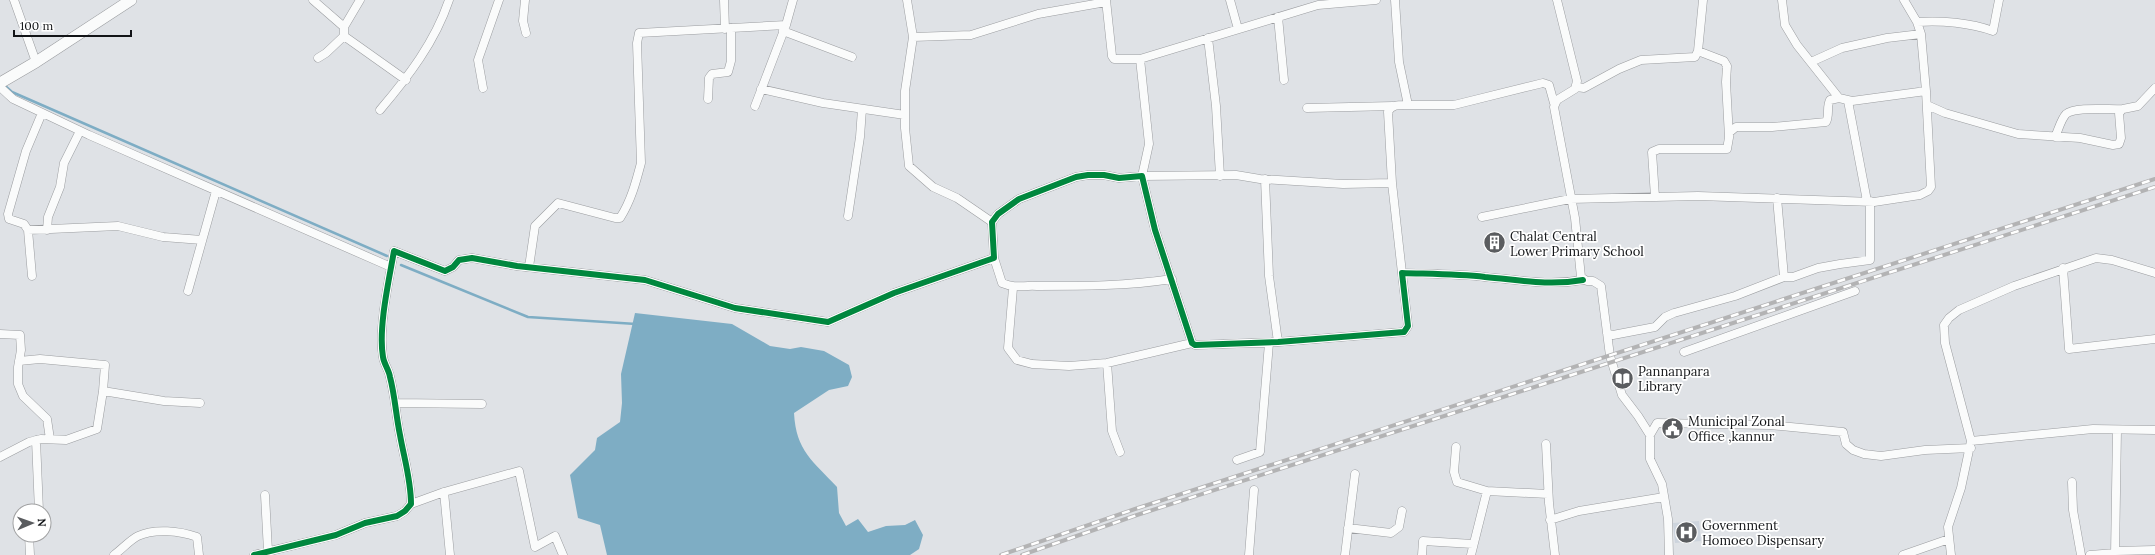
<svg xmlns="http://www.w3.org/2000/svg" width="2155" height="555" viewBox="0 0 2155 555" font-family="Lora,serif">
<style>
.built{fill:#cdd4dd}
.water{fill:#7eadc4}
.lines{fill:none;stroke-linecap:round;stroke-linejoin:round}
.stream{stroke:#7eadc4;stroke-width:2.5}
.street-casing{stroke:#9b9da0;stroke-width:9}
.secondary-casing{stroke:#9b9da0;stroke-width:12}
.street{stroke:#fafbfb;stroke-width:8}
.secondary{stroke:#fafbfb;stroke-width:11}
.rail-casing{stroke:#b3b3b4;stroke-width:4}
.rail{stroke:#fff;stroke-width:2.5;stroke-dasharray:8;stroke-linecap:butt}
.cycleway-casing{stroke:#fff;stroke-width:8}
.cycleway{stroke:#00873e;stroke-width:6}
.labels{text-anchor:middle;stroke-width:3.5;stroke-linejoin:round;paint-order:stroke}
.poi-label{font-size:13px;fill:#121417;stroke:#fff;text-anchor:start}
</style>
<rect width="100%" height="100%" fill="#dfe2e6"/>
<path class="built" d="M1699,521l2,20 -26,2 -2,-20z"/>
<path class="water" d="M635,313l97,11 38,22 20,3 11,-2 23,4 25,14 3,12 -4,9 -19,4 -35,23c2,38 19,48 43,74l2,26 7,13 12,-7 10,13 18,-6 19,-1 10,-5 8,15 -4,14 -9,6h-303l-7,-30 -22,-7 -8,-43 25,-25 2,-12 23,-16 2,-19 -1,-29z"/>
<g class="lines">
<path class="stream" d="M3,84l9,8 375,164
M401,265l127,52 108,7"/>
<defs>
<path id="street" d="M14,0l22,62
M313,0l31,27
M360,0l-16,27v9l62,44
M525,0l-2,21 3,12
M724,0l1,29
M907,0l6,37 -8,54v37l4,38 24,21 24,11 35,24
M1106,0l6,56 2,3h26l178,-54 58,-5
M1230,0l8,29
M1395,0l4,62 9,43h46l89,-22 6,2 5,18
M1557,0l20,81 -2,8 -18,11 -3,7 21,111 6,59 6,4h6l8,5 9,70 12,39 16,21 12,19v24l12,25 6,35 1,36
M1703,0l-5,51 26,10 3,5 -1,16 3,55
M1782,0l3,25 12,20 42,53 13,3 74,-10
M1278,17l6,63
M1917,22c24,-2 54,1 76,9l6,-31
M783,31l69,26
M913,37l58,-2 67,-21 68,-12
M1208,38l8,68 4,70
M318,58l8,-5 18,-17
M1140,59l9,85 -7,32 94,-1 24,4 83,5 49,-1
M1811,62l31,-14 45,-10 34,-4
M0,87l13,12 76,36 302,132
M1577,87l7,1 35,-19 22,-9 54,-3 3,-6
M483,88l-5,-28 21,-60
M761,89l62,14 82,12
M708,99l1,-21 3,-4 16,-2 3,-11v-33
M1848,101l19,100
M1927,105l18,8 73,21 62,4 33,7 6,-1 2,-6 -2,-25 4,-4 15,-3 17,-18
M755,106l31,-81
M1307,108l86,-2
M380,110c28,-33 55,-68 69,-110
M2055,137c3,-6 6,-18 11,-23 9,-8 45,-4 57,-5
M1265,179l4,97 9,66
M1655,197l-3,-45 7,-3h68l3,-17 6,-5h36l54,-5c4,-7 0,-15 4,-22l9,-2
M1777,198l7,79
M848,216l12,-79 2,-28
M1482,217l88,-18 128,-3 176,6 46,-7 8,-4 3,-4 -5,-96 -5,-57 -4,-12 -13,-22
M28,230l90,-4 45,11 39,3
M47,230l1,-13 12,-30 4,-24 16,-32
M994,258l8,25c15,6 20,2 35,3 46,0 90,0 135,-7
M529,267l6,-41 23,-23 57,15h5c11,-17 16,-36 21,-55l-4,-120 2,-10 147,-8 7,-25
M2063,268l6,81 86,-10
M1402,273l-10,-90 -4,-71c4,-8 12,-7 20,-7
M32,276l-4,-46 -4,-6 -15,-5 -1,-5 18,-63 16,-38
M1013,288l-5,60 9,12 15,4 37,2 38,-3 85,-20
M188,291l28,-100
M1607,333l6,2 42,-8 10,-10 9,-4 61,-17 49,-19h9l25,-9 22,-4 30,-4v-59
M0,334l20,1 1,15 -3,17v17l5,12 24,23 3,20
M1684,352l171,-61
M1107,363l5,68 8,21
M103,391l61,10 36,2
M395,403l87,1
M1650,435l7,-12 112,2 74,7 3,12 7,6 11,4 17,2 44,-6 46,-2
M36,440l3,71
M1971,441l122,-12 62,1
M1546,444l3,59 6,52
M1456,447l-2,25 3,10 30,9
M0,457l29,-15 12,-3 25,1 31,-11 6,-38 2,-26 -65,-6 -21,2
M1237,460l23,-8 9,-109
M2072,482l1,28 8,45
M444,492l6,63
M265,495l3,56
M411,504l33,-12 75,-21 16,76 20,-11 8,19
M1550,520l29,-9 85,-14
M1348,528l43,5 8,-6 3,-16
M29,535l1,20
M2115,551l40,-1
M114,555c8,-6 16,-15 24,-19 17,-8 42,-5 59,1l2,18
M254,555l82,-20 29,-12 32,-7 8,-5 6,-7c0,-24 -7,-46 -11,-69 -4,-19 -5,-39 -10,-58 -1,-7 -6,-13 -7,-20 -5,-29 6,-77 11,-106l51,20 8,-4 6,-7 13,-2 45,8 128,14 90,28 93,14 66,-29 100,-35 -2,-36 6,-8 21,-15 57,-22 12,-2h16l15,3 23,-2 13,54 37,113 3,2 83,-3 126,-10 4,-6 -6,-53c28,1 56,1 83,4 35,3 63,9 98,3
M1249,555l5,-65
M1345,555l10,-81
M1422,555l1,-14 50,3
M1471,555l16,-64 61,3
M1903,555l46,-16
M1951,555l-3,-28 13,-39 10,-47 -26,-98 -1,-18 5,-7 10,-8 55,-24 82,-28 16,2 43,13
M2090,555l25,-2
M2115,555l2,-125"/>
<path id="secondary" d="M0,83l36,-21 95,-62"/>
</defs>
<use href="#street" class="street-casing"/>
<use href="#secondary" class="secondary-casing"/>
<use href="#street" class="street"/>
<use href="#secondary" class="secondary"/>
<defs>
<path id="rail" d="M1001,555l134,-46 1020,-330
M1022,555l115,-40 1018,-328"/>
</defs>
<use href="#rail" class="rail-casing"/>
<use href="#rail" class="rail"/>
<defs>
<path id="cycleway" d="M254,555l82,-20 29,-12 32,-7 8,-5 6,-7c0,-24 -7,-46 -11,-69 -4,-19 -5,-39 -10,-58 -1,-7 -6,-13 -7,-20 -5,-29 6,-77 11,-106l51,20 8,-4 6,-7 13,-2 45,8 128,14 90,28 93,14 66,-29 100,-35 -2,-36 6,-8 21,-15 57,-22 12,-2h16l15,3 23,-2 13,54 37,113 3,2 83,-3 126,-10 4,-6 -6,-53c28,1 56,1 83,4 35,3 63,9 98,3"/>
</defs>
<use href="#cycleway" class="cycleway-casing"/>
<use href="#cycleway" class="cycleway"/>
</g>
<defs>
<symbol id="building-disc" viewBox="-11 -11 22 22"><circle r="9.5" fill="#5a5c5f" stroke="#fff"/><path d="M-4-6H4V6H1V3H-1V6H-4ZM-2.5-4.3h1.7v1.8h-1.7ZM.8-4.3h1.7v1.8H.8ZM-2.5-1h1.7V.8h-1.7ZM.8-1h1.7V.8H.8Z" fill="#fff"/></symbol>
<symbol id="library-disc" viewBox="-11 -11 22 22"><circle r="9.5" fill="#5a5c5f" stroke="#fff"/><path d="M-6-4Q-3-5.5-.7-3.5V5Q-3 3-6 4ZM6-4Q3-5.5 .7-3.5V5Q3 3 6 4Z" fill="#fff"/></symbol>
<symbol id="civic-disc" viewBox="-11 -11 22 22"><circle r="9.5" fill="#5a5c5f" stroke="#fff"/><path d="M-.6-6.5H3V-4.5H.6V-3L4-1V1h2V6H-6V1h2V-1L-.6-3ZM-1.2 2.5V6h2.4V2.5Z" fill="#fff"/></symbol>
<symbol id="hospital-disc" viewBox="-11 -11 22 22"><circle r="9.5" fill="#5a5c5f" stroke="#fff"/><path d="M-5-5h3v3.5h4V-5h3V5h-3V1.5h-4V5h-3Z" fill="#fff"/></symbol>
</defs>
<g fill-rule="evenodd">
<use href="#building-disc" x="1482" y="230" width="25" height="25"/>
<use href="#library-disc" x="1610" y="366" width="25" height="25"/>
<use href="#civic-disc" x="1660" y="416" width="25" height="25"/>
<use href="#hospital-disc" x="1674" y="520" width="25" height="25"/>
</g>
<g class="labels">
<g class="poi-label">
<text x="1510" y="241">Chalat Central<tspan x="1510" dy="15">Lower Primary School</tspan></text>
<text x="1638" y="376">Pannanpara<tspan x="1638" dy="15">Library</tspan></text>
<text x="1688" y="426">Municipal Zonal<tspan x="1688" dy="15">Office ,kannur</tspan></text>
<text x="1702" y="530">Government<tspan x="1702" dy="15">Homoeo Dispensary</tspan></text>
</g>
</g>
<g transform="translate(32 523) rotate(88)"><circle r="19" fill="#ffffff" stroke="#a0a1a2"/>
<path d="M0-3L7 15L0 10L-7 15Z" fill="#5a5c5f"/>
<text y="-6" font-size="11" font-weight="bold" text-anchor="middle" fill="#121417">N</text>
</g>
<path d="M14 30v6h117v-6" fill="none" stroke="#121417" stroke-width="2"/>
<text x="20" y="30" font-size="12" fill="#121417" stroke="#ffffff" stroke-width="3" paint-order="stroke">100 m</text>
</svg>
